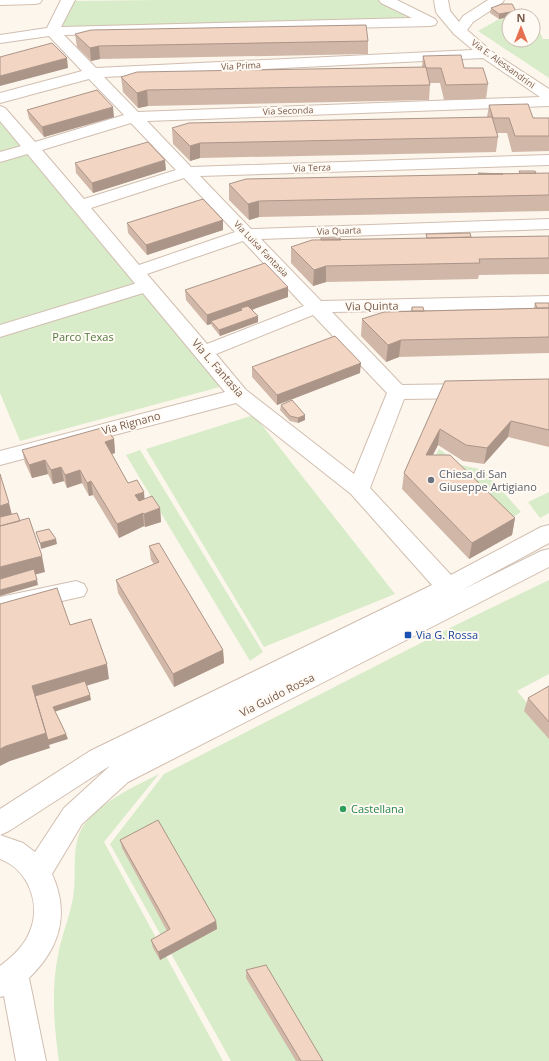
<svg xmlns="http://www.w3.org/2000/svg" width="549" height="1061" viewBox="0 0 549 1061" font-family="'Open Sans',sans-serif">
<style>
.green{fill:#d8ecc9}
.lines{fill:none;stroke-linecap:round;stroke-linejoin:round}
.pedestrian-casing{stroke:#d1beb0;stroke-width:2}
.minor-casing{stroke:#d1beb0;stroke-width:2}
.secondary-casing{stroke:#d6c0b0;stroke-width:2}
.pedestrian{fill:#fff;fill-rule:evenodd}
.minor{fill:#fff;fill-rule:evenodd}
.secondary{fill:#fff;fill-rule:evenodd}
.wall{fill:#d1b7a8}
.shaded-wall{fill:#aa9588}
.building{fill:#f3d5c3;stroke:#aa9588}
.worship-dot{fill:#6b7280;stroke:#fffaf3;stroke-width:1.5}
.transit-dot{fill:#1a4fb4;stroke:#fffaf3;stroke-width:1.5}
.leisure-dot{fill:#2e9e5b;stroke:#fffaf3;stroke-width:1.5}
.labels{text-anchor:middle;stroke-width:4;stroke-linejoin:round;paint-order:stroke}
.far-street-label{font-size:9px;fill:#7a5c4d;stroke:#fffaf3}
.street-label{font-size:11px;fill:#7a5c4d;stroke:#fffaf3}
.park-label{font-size:11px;fill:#537a41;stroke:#fffaf3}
.worship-label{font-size:11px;fill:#5b616d;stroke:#fffaf3;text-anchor:start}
.transit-label{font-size:11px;fill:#164399;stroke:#fffaf3;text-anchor:start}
.leisure-label{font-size:11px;fill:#27864d;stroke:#fffaf3;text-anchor:start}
</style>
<rect width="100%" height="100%" fill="#fdf6ec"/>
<path class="green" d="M158,0h220l36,19 -357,9 15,-27z
M531,12l12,27h6v39l-71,-47 21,-12 10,-2v23h24v-24h-21z
M0,111l231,273 -211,57 -20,-48z
M254,415l141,179 -131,53 -118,-198z
M439,449l22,16 22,5 38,42 -17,11 -76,-53z
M140,450l123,202 -13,9 -124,-206z
M549,492v21l-9,5 -12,-16z
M549,580v94l-32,17 32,38v332h-318l-121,-217 54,-70 294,-150z
M159,774l-55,68 119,219h-164c-5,-35 -8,-71 -1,-106 4,-22 14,-43 16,-65 2,-19 -2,-43 7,-60 14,-26 53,-43 78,-56z"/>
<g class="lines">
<defs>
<path id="pedestrian" d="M32,143l6,2 2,3 -2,3 -38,11v-10z
M147,280l6,2 3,4 -3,4 -153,47v-12z"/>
<path id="minor" d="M61,0h14l-14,27 351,-9 -31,-15 -2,-3h18l38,19 2,3 -2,3 -5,1 -366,9 32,33 377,-18 -19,-16 -16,-19 -2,-3 -2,-12h14l2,11 9,11 4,-6 25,-16h16l-2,3 -29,19 -6,8 24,21 58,38v17l-402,15 44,46 358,-12v10l-349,11 51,53 298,-10v10l-288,10 60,62 228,-5v12l-217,4 70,73 68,-1 7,2 3,5 -3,5 -7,2 -66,1 -34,89 81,87 90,-48 8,-2v18l-87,47 79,-39 8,-2v18l-421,215 -46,42 -30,50c18,40 8,74 -23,104l17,83h-30l-12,-65 -4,1v-31c12,-9 25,-21 30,-35 11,-27 -1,-61 -30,-72v-50l90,-58 342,-166 -81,-91 -115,-91 -236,62v-14l225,-59 -225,-271v-15l5,2 30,34 89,-27 -35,-36 -89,24v-10l82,-22 -33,-35 -49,7v-8l47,-7zM483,58l57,39 -402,15 -34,-35zM131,123l45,47 -92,29 -42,-49zM184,178l51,54 -96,33 -48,-57zM243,241l61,65 -97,38 -60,-70zM313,315l74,78 -33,81 -108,-84 -30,-36zM444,600l-334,166 -46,42 -29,44 -12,-9 -23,-8 9,-4 99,-64z
M76,581l8,3 3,6 -3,6 -84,19v-18z"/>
<path id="secondary" d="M0,0h42l-2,3 -5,1 -35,1z"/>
</defs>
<use href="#pedestrian" class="pedestrian-casing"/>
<use href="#minor" class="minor-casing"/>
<use href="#secondary" class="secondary-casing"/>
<use href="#pedestrian" class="pedestrian"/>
<use href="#minor" class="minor"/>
<use href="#secondary" class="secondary"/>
</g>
<path class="wall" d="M491,8l25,3 -1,5 -16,3 -9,-6z
M75,34l293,7v13l-268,5 -9,2 -14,-14z
M423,56l41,12 24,16 -2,15 -42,1 -4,-17h-10v2l-1,15 -281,6 -10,2 -15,-16 -2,-15 301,-10z
M489,105l44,13h16v33l-37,1 -5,-19h-10l1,4 -2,15 -296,6 -10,3 -17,-17 -1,-16 315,-11z
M27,110l87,7 -70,20 -15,-18z
M75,163l91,7 -73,23 -17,-20z
M519,171l17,2h13v38l-290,6 -10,3 -20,-20v-16l249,-10v-1h41z
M127,223l96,7 -76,25 -19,-22z
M426,234l45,3 78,-1v38l-70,1 -1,4 -152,3 -13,4 -22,-23v-16l50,-7 85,-2z
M288,287v10l-36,12 6,13 -38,14 -8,-10 -1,-2 -4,1 -21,-25 -1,-10z
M535,303h14v50l-150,4 -13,5 -25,-26 1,-17 49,-8 1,-4 12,4 110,-3z
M252,367l108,6 -83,32 -25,-28z
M549,379v68l-41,-10 -24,27 -21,-3 -25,-16 -5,10 82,63 -3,17 -43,24 -67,-70 2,-16 41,-92z
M281,405l24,15 -7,3 -8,-2 -10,-11z
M114,439l1,14 -4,1 17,29 16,16 16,9 1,14 -16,5 -1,-1 -25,12 -26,-43 -4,1 -7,-13 -15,5 -3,-7 -11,3 -5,-10 -16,4 -7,-15 -3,-13z
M149,546l74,104 1,13 -50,24 -56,-94 -2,-13 38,-16 -3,-4z
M549,686v53l-25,-28 4,-13z
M120,840l96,81 1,8 -57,31 -7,-12 -2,-8 16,-9 -45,-83z
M246,970l77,91h-27l-50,-83z"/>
<path class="shaded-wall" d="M516,11l-1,5h-6v1l-10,2v-5z
M99,46l1,13 -9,2 -1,-13z
M67,58l1,10 -68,18v-10z
M147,90l1,16 -10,2 -1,-15z
M113,107l1,10 -70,20 -2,-10z
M200,143v15l-10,3v-15z
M165,160l1,10 -73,23 -1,-10z
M259,201v16l-10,3 -1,-16z
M223,220v10l-76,25 -1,-10z
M326,266v16l-13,4 1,-16z
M288,287v10l-45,16 -1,-3 -1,-2v5l-30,8v3l-4,1v-10z
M258,316v6l-38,14 -1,-6z
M401,340l-2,17 -13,5 2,-17z
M361,363l-1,10 -83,32v-10z
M305,415v5l-7,3v-5z
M511,421l-3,16 -24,27 3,-16z
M440,429l-2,16 -14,26 2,-16z
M114,439l1,14 -9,3 -1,-14z
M45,460l3,14 -16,4 -3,-13z
M61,467l3,14 -11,3 -2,-14z
M80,470l2,13 -15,5 -2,-13z
M91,481l2,14 -4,1 -2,-13z
M144,492l1,13 -8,3 -2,-13z
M9,503l4,16 -13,4v-17z
M160,508l1,14 -16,5 -1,-13z
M143,513l1,13 -25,12 -2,-14z
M515,518l-3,17 -43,24 3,-16z
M56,539l1,5 -16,5 -1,-6z
M42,556l3,16 -45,12v-17z
M37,580l1,5 -38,11v-6z
M223,650l1,13 -50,24 -1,-13z
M107,664l2,15 -73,22 -4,-15z
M90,695l1,5 -37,12 -1,-5z
M46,733l20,1 2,5 -19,6 1,3 -40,13 -10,5v-17l6,-3z
M216,921l1,8 -57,31 -2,-8z"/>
<path class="building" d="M502,4h10l4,7 -17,3 -8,-6z
M366,25l2,16 -269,5 -9,2 -15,-14 16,-4z
M52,43l15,15 -67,18v-19z
M461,55l3,13h19l5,16 -42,1 -5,-17h-15l-3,-12z
M426,67l4,18 -283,5 -10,3 -16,-16 16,-5z
M97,90l16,17 -71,20 -15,-17z
M528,104l5,14h16v18h-34l-6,-18h-16l-4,-13z
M492,117l6,20 -298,6 -10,3 -18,-18 17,-5z
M148,142l17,18 -73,23 -17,-20z
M519,171h16l1,2h-16z
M478,173l25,1h-24z
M549,173v22l-290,6 -11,3 -19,-20 17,-5z
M203,199l20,21 -77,25 -19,-22z
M470,233l1,4 -44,1 -1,-4z
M549,236v22l-70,1 1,4 -154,3 -12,4 -23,-23 21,-7z
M321,238h19l1,2h-20z
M265,263l23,24 -81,28 -22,-25z
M535,303h14v5h-12z
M248,306l10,10 -39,14 -8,-9 31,-11 -1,-2z
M412,307h11l1,4h-12z
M549,308v29l-148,3 -13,5 -26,-26 22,-7z
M335,336l26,27 -84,32 -25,-28z
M549,379v51l-38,-9 -24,27 -21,-3 -26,-16 -14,26h24l65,63 -43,25 -68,-70 41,-92z
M292,400l13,15 -7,3 -8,-2 -9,-11z
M105,427l9,12 -9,3 23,41 9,-3 7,12 -9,3 4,6 13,-5 8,12 -16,6 -1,-1 -26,11 -26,-43 -4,2 -7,-13 -15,5 -4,-8 -10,3 -6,-10 -16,5 -7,-15z
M0,474l9,29 -9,3z
M17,513l3,8 -20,5v-9z
M29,518l13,38 -42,11v-41z
M49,529l7,10 -16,4 -4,-11z
M159,543l64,107 -50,24 -57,-94 43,-18 -10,-16z
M34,569l3,11 -37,10v-11z
M57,588l13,37 21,-6 16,45 -75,22 14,47 -40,13 -6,3v-145z
M85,681l5,14 -37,12 13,27 -18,6 -13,-44z
M549,686v36l-21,-24z
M158,820l58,101 -58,31 -7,-12 19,-11 -50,-89z
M266,965l57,96h-22l-55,-91z"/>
<circle class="worship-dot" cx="431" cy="480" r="4"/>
<rect class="transit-dot" x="404" y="631" width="8" height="8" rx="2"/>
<circle class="leisure-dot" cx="343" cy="809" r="4"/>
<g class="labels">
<g class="far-street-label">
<text transform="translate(503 64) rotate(36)" y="3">Via E. Alessandrini</text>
<text transform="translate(241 66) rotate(-3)" y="3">Via Prima</text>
<text transform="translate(288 111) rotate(-2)" y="3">Via Seconda</text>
<text transform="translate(312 168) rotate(-2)" y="3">Via Terza</text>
<text transform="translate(339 231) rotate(-2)" y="3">Via Quarta</text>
<text transform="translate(261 249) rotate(46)" y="3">Via Luisa Fantasia</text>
</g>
<g class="street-label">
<text transform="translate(372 306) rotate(-1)" y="4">Via Quinta</text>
<text transform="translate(218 368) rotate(49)" y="4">Via L. Fantasia</text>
<text transform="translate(131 423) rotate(-15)" y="4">Via Rignano</text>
<text transform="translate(277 695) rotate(-27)" y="4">Via Guido Rossa</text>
</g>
<g class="park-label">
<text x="83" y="341">Parco Texas</text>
</g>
<g class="worship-label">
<text x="439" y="478">Chiesa di San<tspan x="439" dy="13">Giuseppe Artigiano</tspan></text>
</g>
<g class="transit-label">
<text x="416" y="639">Via G. Rossa</text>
</g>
<g class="leisure-label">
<text x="351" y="813">Castellana</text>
</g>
</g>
<g transform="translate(521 28)"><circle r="19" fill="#fffaf3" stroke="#cabbb1"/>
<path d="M0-3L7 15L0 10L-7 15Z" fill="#e76f51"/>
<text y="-6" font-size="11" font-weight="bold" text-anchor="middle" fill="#7a5c4d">N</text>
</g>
</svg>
